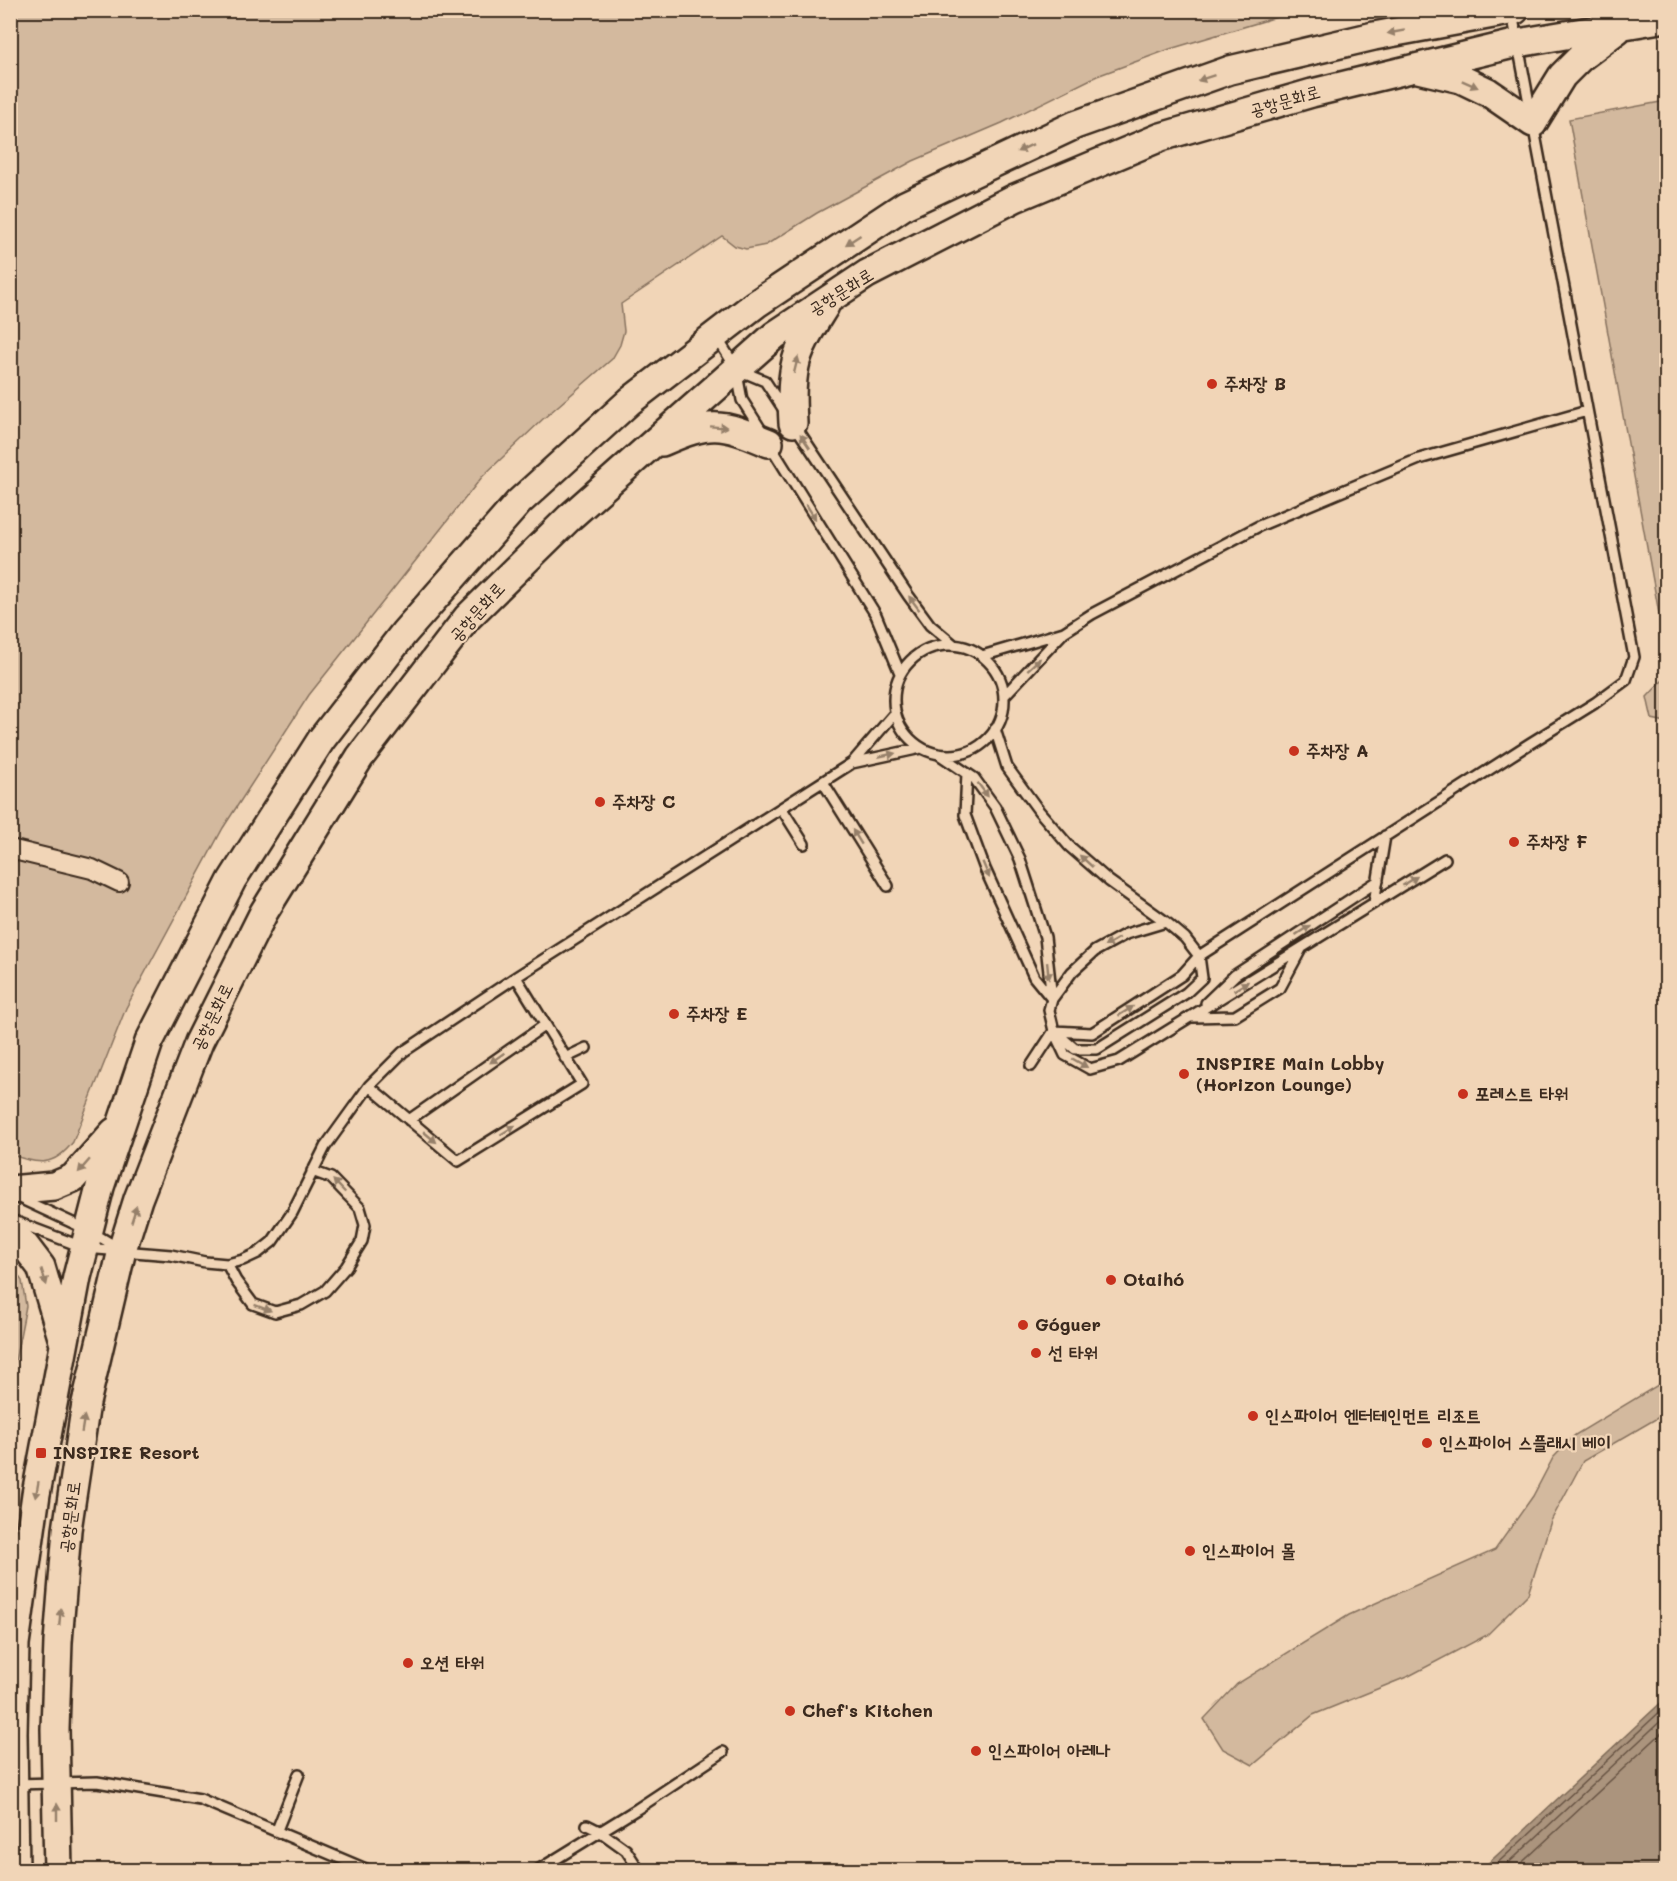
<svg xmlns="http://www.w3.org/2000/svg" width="1677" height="1881" viewBox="0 0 1677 1881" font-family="Mali,'Poor Story',sans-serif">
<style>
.green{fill:#d3b99e;stroke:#87725e;stroke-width:1.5}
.water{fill:#ab947d;stroke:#7e6a57;stroke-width:1.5}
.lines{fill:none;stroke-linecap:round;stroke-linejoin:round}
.shore{stroke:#685444;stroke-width:1.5}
.lane-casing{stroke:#3b2a1e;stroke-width:14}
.street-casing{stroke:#3b2a1e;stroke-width:22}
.secondary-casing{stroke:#3b2a1e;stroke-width:32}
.lane{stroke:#f1d5b7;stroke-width:9}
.street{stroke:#f1d5b7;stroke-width:18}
.secondary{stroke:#f1d5b7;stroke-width:27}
.oneway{fill:#96806a}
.poi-dot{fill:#c8321e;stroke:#f1d5b7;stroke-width:2}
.labels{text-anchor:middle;stroke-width:4.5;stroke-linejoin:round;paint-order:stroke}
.street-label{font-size:18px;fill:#3b2a1e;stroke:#f1d5b7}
.poi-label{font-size:18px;font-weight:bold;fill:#3b2a1e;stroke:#f1d5b7;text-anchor:start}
</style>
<rect width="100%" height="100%" fill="#f1d5b7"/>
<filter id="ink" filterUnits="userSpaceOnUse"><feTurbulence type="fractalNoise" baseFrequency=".0167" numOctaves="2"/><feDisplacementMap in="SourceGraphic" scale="12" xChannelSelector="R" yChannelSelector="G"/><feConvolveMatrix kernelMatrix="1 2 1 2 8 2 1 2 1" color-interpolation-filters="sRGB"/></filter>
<g filter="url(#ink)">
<path class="green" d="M10,11h1287l-127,38 -73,27 -95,47 -89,38 -96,52 -51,32 -20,4 -11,-3 -13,-10 -101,68 3,27 -4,14 -8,14 -69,60 -61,58 -173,218 -86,133 -97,180 -53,134c-19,25 -35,23 -63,12z
M1666,101v551l-97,-533z
M1666,661v61l-14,-3 -5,-22 16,-17z
M11,1265l11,16 4,25 -15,76z
M1666,1380v33l-83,48 -32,60 -23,73 -41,41 -78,41 -96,39 -60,50 -30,-16 -19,-30 33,-35 112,-69 146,-65 38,-54 20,-38 22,-23z"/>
<path class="water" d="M1666,1698v172h-185z"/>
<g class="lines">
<path class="shore" d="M1490,1870l176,-164
M1501,1870l165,-154
M1514,1870l152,-141"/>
<defs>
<path id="lane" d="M716,336l20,32 6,32 21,33
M741,371l24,10 19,29
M794,424l114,171 22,30 24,20
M770,445l106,170 24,58
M894 700a55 55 0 1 1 110 0a55 55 0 1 1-110 0Z
M982,656l82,-24
M1004,696l60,-64 28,-18 167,-88 160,-67 168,-48
M995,729l12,38 32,44 30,35 40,35 57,41 19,16 14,18 -17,19 -90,58 -38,-2 -5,-21 3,-11 20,-27 23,-21 31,-17 40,-12
M940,755l34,23 21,29 25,52 25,78 7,62
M852,763l69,-15
M967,773l-2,42 20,54 49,108 18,22
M823,782l65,104
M782,809l22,35
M1374,903l11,-67
M1206,1003l29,-28 143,-94
M1193,1017l42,-1 45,-28 21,-39
M1054,1031l21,18h22l89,-56 16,-15 -3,-22 330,-212 66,-41 31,-23 8,-23 -122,-644
M1056,1036l9,19 25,14 29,-8 326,-202
M565,1058l21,-10
M1031,1066l23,-35
M369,1086l89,75 124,-77 -66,-107
M409,1120l136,-95
M17,1197l73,34 30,18
M14,1221l71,27 86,7 34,7 22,2 16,-4 15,-7 14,-11 20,-29 33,-66 44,-61 34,-34 113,-75 336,-214 43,-50
M227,1264l9,17 17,23 22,8 26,-7 24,-14 21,-24 16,-26 3,-16 -5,-17 -29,-30 -19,-7
M15,1784l82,-2 103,17 168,71
M587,1825l14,7 25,18 13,20
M277,1830l22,-56
M538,1870l99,-61 86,-57"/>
<path id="street" d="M10,849l82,20 27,13"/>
<path id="secondary" d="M1418,69l43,10 27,13 45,31 29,-47 19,-19 36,-27
M793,423c-1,-19 -2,-38 2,-57 4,-21 19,-42 30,-60
M662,442c48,-21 58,-20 107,1
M10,1190l44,-4 19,-8 41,-46
M10,1230l15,16 16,21 22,74
M15,1870l-2,-137 2,-89 21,-150 41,-217 23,-90 49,-145 83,-162 89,-140 83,-107 115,-131 111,-101 126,-97 149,-99 170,-80 155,-55 144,-34 141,-26
M58,1870l-3,-141 3,-87 9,-112 19,-127 36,-153 16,-51 61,-157 65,-130 96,-155 107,-139 103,-101 205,-182 92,-61 148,-76 146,-61 151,-44 206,-50 148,-25"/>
</defs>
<use href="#lane" class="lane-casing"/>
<use href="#street" class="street-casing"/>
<use href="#secondary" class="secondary-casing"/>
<use href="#lane" class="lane"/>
<use href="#street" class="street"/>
<use href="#secondary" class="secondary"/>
</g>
<defs><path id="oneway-solid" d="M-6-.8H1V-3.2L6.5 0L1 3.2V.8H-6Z" transform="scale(1.5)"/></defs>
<g class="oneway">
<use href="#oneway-solid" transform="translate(1396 32) rotate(170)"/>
<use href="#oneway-solid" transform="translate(1206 78) rotate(161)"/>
<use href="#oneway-solid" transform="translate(1470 84) rotate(24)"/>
<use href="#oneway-solid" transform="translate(1025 148) rotate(154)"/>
<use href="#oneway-solid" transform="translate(853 240) rotate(147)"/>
<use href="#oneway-solid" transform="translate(796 365) rotate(-76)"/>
<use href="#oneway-solid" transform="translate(719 427) rotate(4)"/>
<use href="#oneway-solid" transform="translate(805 441) rotate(-124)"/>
<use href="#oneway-solid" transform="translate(811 512) rotate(58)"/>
<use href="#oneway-solid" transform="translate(914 603) rotate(-127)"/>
<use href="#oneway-solid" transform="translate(1034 664) rotate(-42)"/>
<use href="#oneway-solid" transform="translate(887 755) rotate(-12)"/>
<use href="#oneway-solid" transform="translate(983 790) rotate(53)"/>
<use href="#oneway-solid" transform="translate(857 837) rotate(-122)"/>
<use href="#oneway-solid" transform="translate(1086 861) rotate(-138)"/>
<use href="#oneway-solid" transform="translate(986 870) rotate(67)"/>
<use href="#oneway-solid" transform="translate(1410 881) rotate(-32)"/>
<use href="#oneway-solid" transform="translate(1303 930) rotate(-33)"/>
<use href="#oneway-solid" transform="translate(1112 942) rotate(150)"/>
<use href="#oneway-solid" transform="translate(1048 971) rotate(84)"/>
<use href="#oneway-solid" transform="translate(1241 986) rotate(-32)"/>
<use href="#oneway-solid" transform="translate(1126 1011) rotate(-32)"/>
<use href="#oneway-solid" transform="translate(497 1058) rotate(145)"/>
<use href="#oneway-solid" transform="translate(1080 1063) rotate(30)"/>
<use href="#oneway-solid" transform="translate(508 1130) rotate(-32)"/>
<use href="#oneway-solid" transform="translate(430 1137) rotate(40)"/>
<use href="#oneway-solid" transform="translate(84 1166) rotate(131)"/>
<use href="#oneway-solid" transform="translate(339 1186) rotate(-134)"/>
<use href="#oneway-solid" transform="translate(134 1214) rotate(-72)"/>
<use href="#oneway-solid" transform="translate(44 1277) rotate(72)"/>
<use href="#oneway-solid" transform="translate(263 1308) rotate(20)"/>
<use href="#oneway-solid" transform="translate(83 1424) rotate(-81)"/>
<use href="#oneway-solid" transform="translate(37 1490) rotate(100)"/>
<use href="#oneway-solid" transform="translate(60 1617) rotate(-85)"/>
<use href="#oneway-solid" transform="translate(57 1812) rotate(-90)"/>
</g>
</g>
<g class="poi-dot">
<circle cx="1212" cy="384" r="6"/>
<circle cx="1294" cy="751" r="6"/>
<circle cx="600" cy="802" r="6"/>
<circle cx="1514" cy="842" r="6"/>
<circle cx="674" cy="1014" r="6"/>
<circle cx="1184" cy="1074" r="6"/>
<circle cx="1463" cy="1094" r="6"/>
<circle cx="1111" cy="1280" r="6"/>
<circle cx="1023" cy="1325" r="6"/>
<circle cx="1036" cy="1353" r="6"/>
<circle cx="1253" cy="1416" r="6"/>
<circle cx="1427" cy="1443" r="6"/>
<rect x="35" y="1447" width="12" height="12" rx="3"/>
<circle cx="1190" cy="1551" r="6"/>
<circle cx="408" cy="1663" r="6"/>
<circle cx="790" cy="1711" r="6"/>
<circle cx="976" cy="1751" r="6"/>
</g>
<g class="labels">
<g class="street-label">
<text transform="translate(1285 101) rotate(-16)" y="6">공항문화로</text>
<text transform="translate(841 292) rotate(-32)" y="6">공항문화로</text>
<text transform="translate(477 612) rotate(-48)" y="6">공항문화로</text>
<text transform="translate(212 1017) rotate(-64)" y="6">공항문화로</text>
<text transform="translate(70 1517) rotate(-83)" y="6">공항문화로</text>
</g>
<g class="poi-label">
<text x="1224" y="390">주차장 B</text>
<text x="1306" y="757">주차장 A</text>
<text x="612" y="808">주차장 C</text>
<text x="1526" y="848">주차장 F</text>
<text x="686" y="1020">주차장 E</text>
<text x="1196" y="1070">INSPIRE Main Lobby<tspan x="1196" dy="21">(Horizon Lounge)</tspan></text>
<text x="1475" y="1100">포레스트 타워</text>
<text x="1123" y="1286">Otaihó</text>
<text x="1035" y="1331">Góguer</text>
<text x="1048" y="1359">선 타워</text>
<text x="1265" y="1422">인스파이어 엔터테인먼트 리조트</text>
<text x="1439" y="1449">인스파이어 스플래시 베이</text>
<text x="53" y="1459">INSPIRE Resort</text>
<text x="1202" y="1557">인스파이어 몰</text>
<text x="420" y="1669">오션 타워</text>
<text x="802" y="1717">Chef's Kitchen</text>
<text x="988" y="1757">인스파이어 아레나</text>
</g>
</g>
<rect width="1677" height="1881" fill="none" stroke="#f1d5b7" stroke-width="36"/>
<rect x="18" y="18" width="1641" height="1845" fill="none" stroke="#3b2a1e" stroke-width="2" filter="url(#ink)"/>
</svg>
